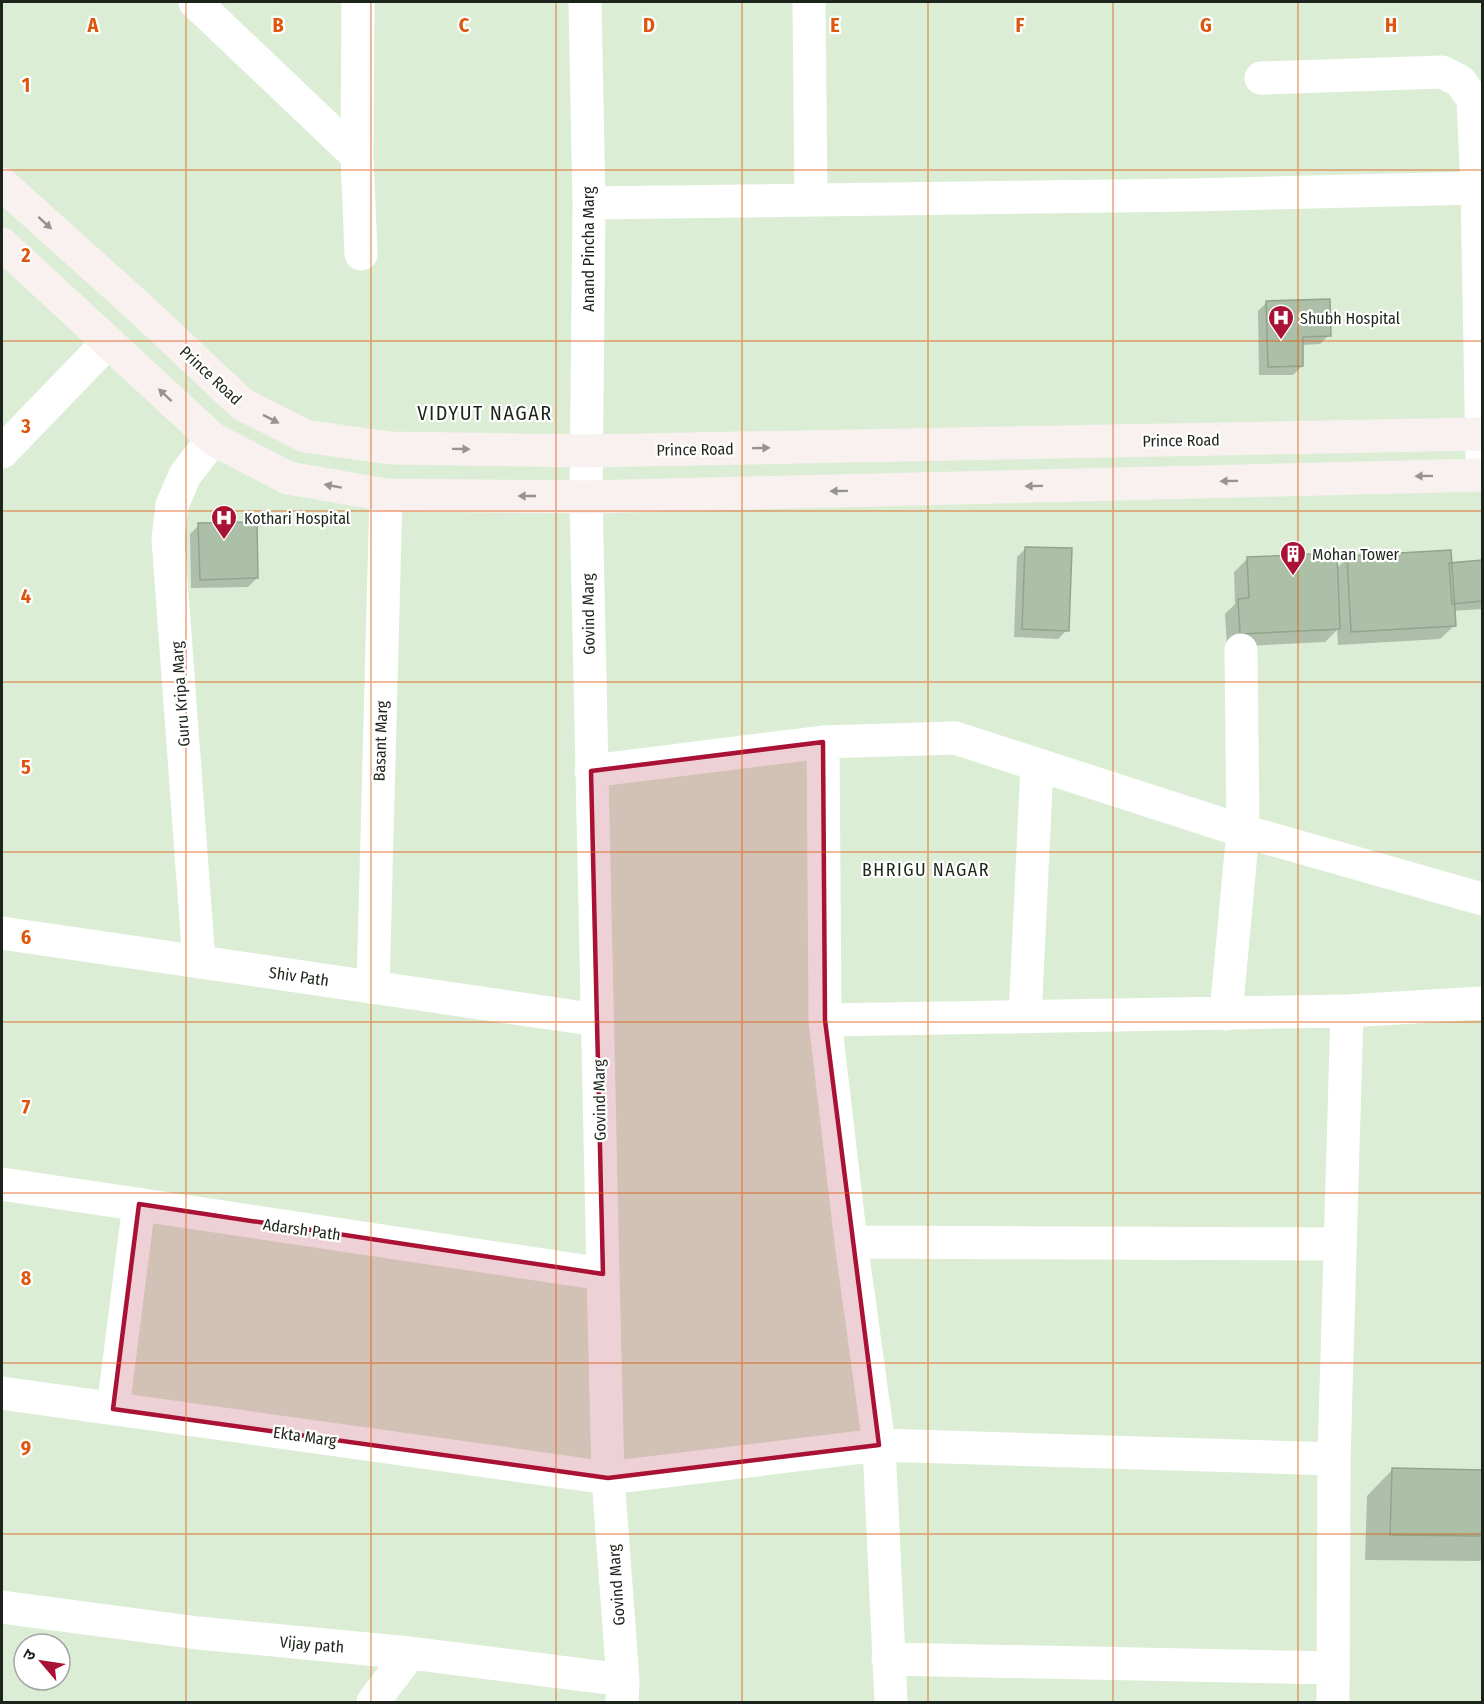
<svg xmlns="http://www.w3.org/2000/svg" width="1484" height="1704" viewBox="0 0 1484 1704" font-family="'Fira Sans Condensed','Noto Sans Devanagari',sans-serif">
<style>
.shadow{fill:#0003}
.building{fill:#acbfa7;stroke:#92a48c;stroke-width:1.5}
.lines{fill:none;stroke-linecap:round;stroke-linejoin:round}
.street{stroke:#fff;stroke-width:33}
.secondary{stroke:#f9f0f0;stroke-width:33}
.oneway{fill:#969490}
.marked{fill:#a91235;fill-opacity:0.2;stroke:#a91235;stroke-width:4.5;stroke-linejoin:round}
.grid{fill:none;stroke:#de560d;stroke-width:1.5;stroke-opacity:0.55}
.labels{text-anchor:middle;stroke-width:4.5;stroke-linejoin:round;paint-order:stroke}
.street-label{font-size:16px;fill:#1d241b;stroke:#fff}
.poi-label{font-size:16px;fill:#1d241b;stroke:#fff;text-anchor:start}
.neighbourhood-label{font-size:18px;letter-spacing:1.5px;fill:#1d241b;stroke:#fff}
.quarter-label{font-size:20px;letter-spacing:1.5px;fill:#1d241b;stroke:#fff}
.grid-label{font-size:20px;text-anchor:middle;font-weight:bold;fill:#de560d;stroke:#fff;stroke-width:4.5;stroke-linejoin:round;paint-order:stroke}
</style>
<rect width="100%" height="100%" fill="#dbeed5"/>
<path class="shadow" d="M1267,302l62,33 -9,9 -18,1v21l-9,9h-34l-1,-64z
M199,525l58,53 -9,9 -57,1 -1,-54z
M1026,548l41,82 -9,9 -44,-2 3,-80z
M1348,557l103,8 31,-3v47l-29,2 1,15 -14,13 -102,6 -1,-15 -12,12 -98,5 -2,-33 10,-10 -1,-32 14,-14 88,11z
M1392,1470l90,1v88l-2,2 -115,-1 2,-64z"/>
<path class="building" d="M1330,299l1,37 -28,1v29l-35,1 -2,-66z
M257,522l1,56 -58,2 -2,-57z
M1025,547l47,1 -3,83 -47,-2z
M1451,550l5,76 -105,6 -4,-76z
M1337,553l3,76 -100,5 -2,-35 11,-1 -2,-41z
M1482,560v41l-30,3 -3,-41z
M1392,1468l90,2v66l-92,-1z"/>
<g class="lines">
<path class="street" d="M195,2l162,154
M358,2l-1,154 4,98
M585,2l4,201 -3,294 17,777 5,204 15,202 -1,22
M809,2l2,198
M1261,78l181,-6 18,9 13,18 4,89 5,269
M589,203l603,-8 285,-7
M2,452l106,-110
M823,742l2,278 26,222 28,203 12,257
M591,771l232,-29 132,-4 288,93 239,68
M2,933l595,87
M199,962l-31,-423 4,-34 13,-30 28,-36
M373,987l13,-492
M1226,1014l17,-183 -2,-181
M1025,1017l12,-251
M825,1020l522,-9 135,-8
M2,1184l601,90
M851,1242l488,2
M2,1393l606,85 271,-33 455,14
M113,1409l26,-205
M2,1607l196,26 212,20 213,27
M888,1659l445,9
M373,1702l37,-49
M1333,1702l1,-243 13,-448"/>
<path class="secondary" d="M2,184l138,124 102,96 63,32 85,12 196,3 896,-17
M2,244l211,195 75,39 98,17 200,2 896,-22"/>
</g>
<defs><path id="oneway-solid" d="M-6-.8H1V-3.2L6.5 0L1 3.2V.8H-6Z" transform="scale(1.5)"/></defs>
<g class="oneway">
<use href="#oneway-solid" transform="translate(45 223) rotate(42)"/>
<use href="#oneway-solid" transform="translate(165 395) rotate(-137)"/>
<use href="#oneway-solid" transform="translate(271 419) rotate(27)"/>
<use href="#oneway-solid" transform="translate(761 448) rotate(-1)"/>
<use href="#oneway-solid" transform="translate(461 449) rotate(1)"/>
<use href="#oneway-solid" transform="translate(1424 476) rotate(179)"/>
<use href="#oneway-solid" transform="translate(1229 481) rotate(179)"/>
<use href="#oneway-solid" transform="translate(333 486) rotate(-170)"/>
<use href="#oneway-solid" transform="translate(1034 486) rotate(179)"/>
<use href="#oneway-solid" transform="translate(839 491) rotate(179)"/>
<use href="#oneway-solid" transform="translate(527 496) rotate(-180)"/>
</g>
<path class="marked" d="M823,742l2,278 54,425 -271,33 -495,-69 26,-205 464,70 -12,-503z"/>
<path class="grid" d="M186,2v1700M371,2v1700M556,2v1700M742,2v1700M928,2v1700M1113,2v1700M1298,2v1700M2,170h1480M2,341h1480M2,511h1480M2,682h1480M2,852h1480M2,1022h1480M2,1193h1480M2,1363h1480M2,1534h1480"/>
<defs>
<symbol id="hospital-pin" viewBox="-11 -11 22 30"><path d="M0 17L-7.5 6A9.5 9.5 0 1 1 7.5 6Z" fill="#a91235" stroke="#fff"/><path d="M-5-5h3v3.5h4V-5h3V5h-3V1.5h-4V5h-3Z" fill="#fff"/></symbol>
<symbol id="building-pin" viewBox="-11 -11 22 30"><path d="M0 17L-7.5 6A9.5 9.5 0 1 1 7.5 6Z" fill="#a91235" stroke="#fff"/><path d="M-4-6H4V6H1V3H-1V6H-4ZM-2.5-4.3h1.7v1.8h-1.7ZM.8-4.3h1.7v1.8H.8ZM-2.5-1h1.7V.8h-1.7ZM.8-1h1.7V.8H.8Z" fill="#fff"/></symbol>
</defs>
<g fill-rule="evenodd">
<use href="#hospital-pin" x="1266" y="303" width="30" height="40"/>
<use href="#hospital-pin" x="209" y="503" width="30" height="40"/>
<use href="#building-pin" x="1278" y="539" width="30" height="40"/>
</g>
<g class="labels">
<g class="street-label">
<text transform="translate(588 249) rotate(-90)" y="6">Anand Pincha Marg</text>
<text transform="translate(211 375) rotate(43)" y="6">Prince Road</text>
<text transform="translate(1181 440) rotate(-1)" y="6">Prince Road</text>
<text transform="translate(695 449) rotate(-1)" y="6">Prince Road</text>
<text transform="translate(588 614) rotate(-91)" y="6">Govind Marg</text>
<text transform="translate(180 694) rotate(-94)" y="6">Guru Kripa Marg</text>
<text transform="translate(380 741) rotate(-88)" y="6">Basant Marg</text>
<text transform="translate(299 976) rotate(8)" y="6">Shiv Path</text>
<text transform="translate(599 1100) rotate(-91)" y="6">Govind Marg</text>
<text transform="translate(302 1229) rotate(8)" y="6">Adarsh Path</text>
<text transform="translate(305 1436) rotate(8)" y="6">Ekta Marg</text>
<text transform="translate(616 1585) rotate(-94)" y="6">Govind Marg</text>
<text transform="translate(312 1644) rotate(5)" y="6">Vijay path</text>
</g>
<g class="poi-label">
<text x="1300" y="324">Shubh Hospital</text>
<text x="244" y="524">Kothari Hospital</text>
<text x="1312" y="560">Mohan Tower</text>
</g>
<g class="neighbourhood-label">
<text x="926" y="876">BHRIGU NAGAR</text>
</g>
<g class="quarter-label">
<text x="485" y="420">VIDYUT NAGAR</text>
</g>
</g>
<g class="grid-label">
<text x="93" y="32">A</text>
<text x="278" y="32">B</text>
<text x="464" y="32">C</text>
<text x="649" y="32">D</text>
<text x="835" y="32">E</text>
<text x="1020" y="32">F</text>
<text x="1206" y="32">G</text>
<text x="1391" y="32">H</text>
<text x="26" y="92">1</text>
<text x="26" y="262">2</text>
<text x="26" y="433">3</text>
<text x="26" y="603">4</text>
<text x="26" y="774">5</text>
<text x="26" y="944">6</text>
<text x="26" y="1114">7</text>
<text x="26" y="1285">8</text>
<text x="26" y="1455">9</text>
</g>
<rect width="1484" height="1704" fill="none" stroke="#1d241b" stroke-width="6"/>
<g transform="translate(42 1662) rotate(299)"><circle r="28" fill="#ffffff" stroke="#a5a7a4" stroke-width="1.5"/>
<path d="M0-4.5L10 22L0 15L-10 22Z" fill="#a91235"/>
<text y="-9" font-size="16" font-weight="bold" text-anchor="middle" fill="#1d241b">उ</text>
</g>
</svg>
